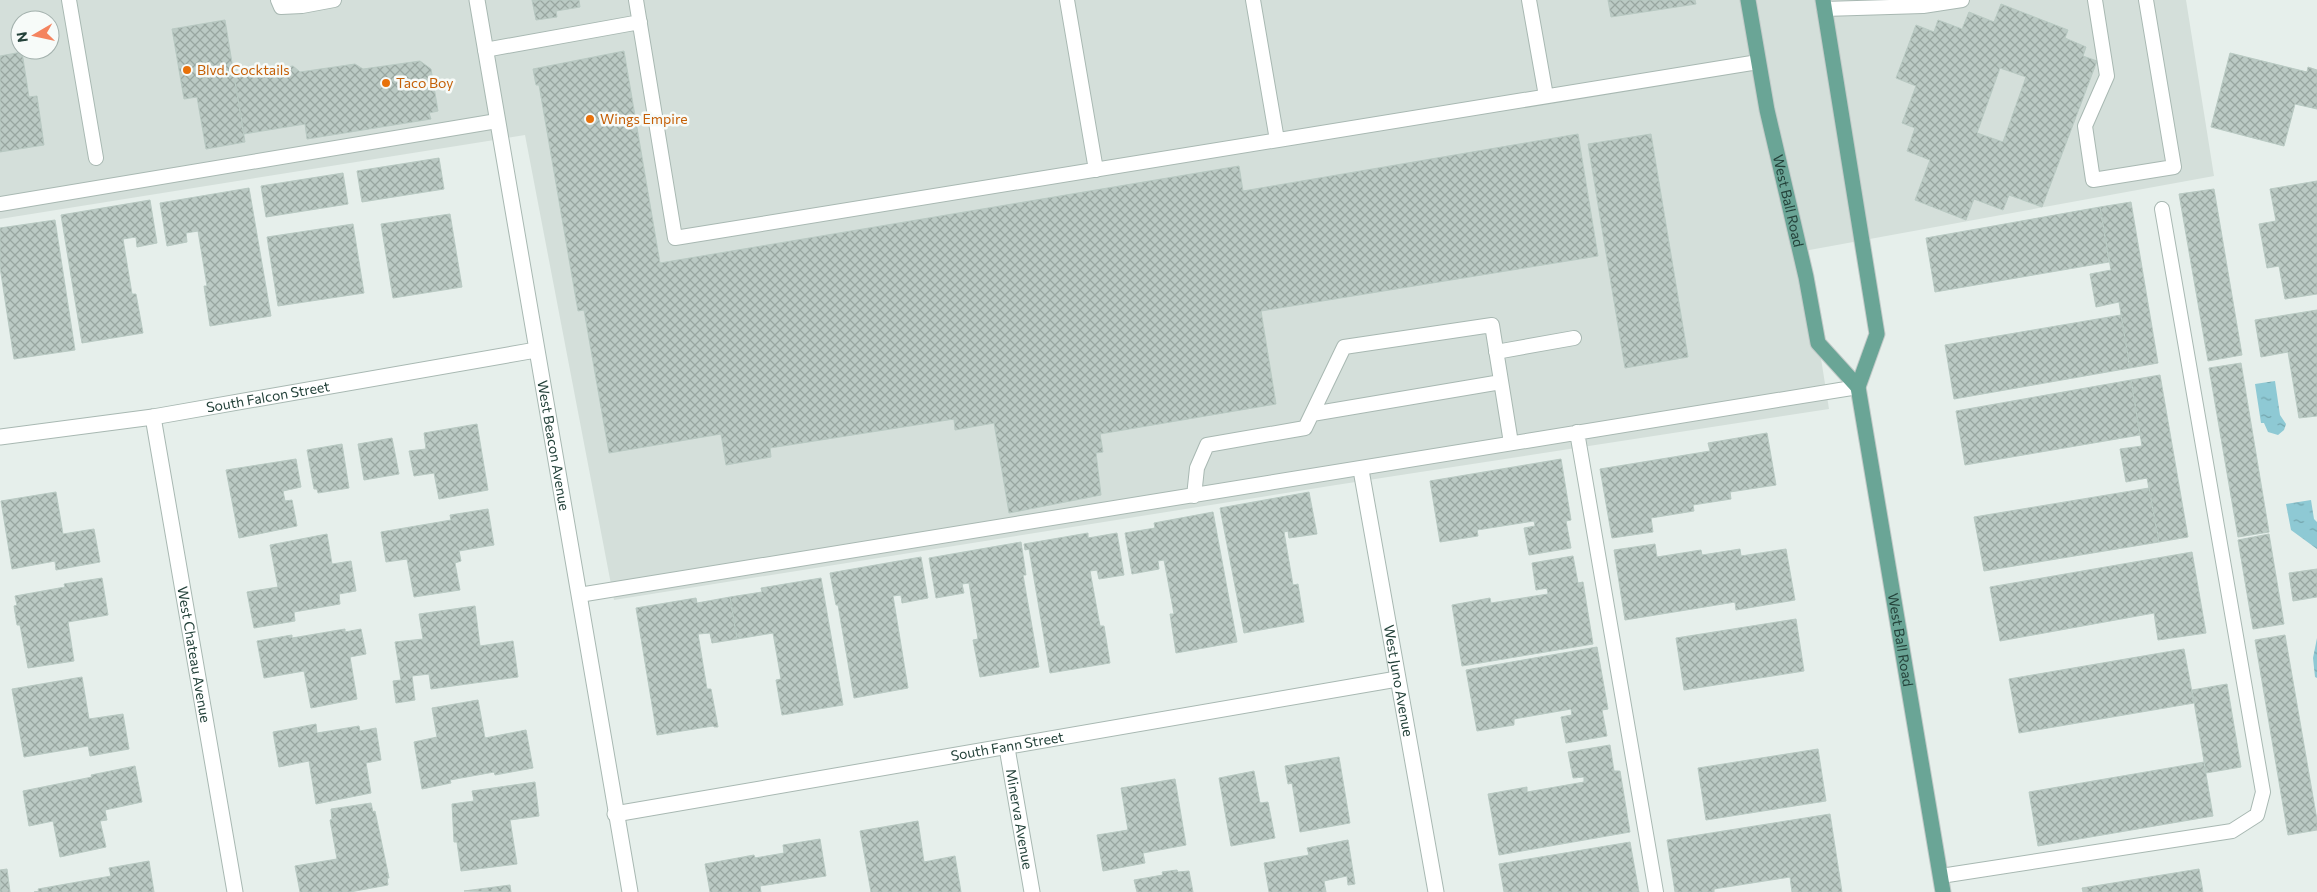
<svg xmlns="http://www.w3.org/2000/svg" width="2317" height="892" viewBox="0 0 2317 892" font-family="Commissioner,sans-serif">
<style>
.built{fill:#d4dfda;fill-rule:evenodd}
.water{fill:url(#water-ripples)}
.building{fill:url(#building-cross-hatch);stroke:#b8c9c2;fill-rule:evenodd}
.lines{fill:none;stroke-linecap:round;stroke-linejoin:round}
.lane-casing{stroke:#a8b8b2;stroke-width:16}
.street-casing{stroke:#a8b8b2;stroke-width:17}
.primary-casing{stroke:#c2cac8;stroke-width:17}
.lane{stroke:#fff;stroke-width:14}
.street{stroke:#fff;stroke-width:15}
.primary{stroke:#6aa596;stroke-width:15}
.food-dot{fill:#e8710a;stroke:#f7fbf9;stroke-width:2}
.labels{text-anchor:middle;stroke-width:5;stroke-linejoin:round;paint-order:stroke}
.food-label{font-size:14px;fill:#c56008;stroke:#f7fbf9;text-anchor:start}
.street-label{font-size:14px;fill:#24423a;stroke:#f7fbf9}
</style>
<defs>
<pattern id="water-ripples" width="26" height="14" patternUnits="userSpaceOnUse" patternTransform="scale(1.25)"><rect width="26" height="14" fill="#8ec9d4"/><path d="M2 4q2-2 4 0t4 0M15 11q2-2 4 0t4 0" fill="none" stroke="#74a5ad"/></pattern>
<pattern id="building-cross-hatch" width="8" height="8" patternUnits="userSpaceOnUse" patternTransform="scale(1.25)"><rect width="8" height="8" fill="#bbcac4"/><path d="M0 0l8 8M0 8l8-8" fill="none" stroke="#98a6a0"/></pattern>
</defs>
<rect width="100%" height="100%" fill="#e6efeb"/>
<path class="built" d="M0,0h2186l28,176 -410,75 25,158 -493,76 -722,115 -89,-465 -525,84zM20,20h30v30h-30z"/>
<path class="water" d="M2275,381l5,34 6,9 -2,6 -6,5 -10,-3 -4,-9h-3l-6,-39z
M2311,500l3,19 3,3v27l-26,-19 -5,-26z
M2317,638v40l-2,-1 -2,-19z"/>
<path class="building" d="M532,0h47l1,7 -24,4 1,6 -21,3z
M1608,0h87l1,4 -85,13z
M2001,4l67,26 -3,8 21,9 -3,9 14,5 -55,146 -33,-12 -6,15 -29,-11 -8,21 -51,-20 15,-40 -23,-9 8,-23 -13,-5 14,-37 -20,-8 20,-53 18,7 4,-12 24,9 7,-17 25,10zM2000,68l26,9 -23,65 -26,-9z
M225,20l20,122 -39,7 -9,-52 -13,2 -12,-70z
M624,51l36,212 579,-97 4,25 335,-57 20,122 -337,55 15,93 -176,30 3,18 -7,1 5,42 -92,18 -15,-90 -39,7 -1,-11 -184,29 1,9 -45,8 -5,-31 -112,19 -25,-143 -6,1 -39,-226h-3l-3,-16z
M22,52l7,45 8,-1 7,49 -44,7v-96z
M2230,53l77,19 1,-5 9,3v39l-22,-5 -11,42 -73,-19z
M420,61l11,8 7,42 -9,2 2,6 -124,20 -2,-15 -61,10 -10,-58 59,-10 7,6 55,-8 8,5z
M1651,134l37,223 -63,11 -37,-224z
M439,158l5,31 -82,13 -5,-31z
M343,173l5,31 -82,13 -5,-31z
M2317,181v113l-32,5 -6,-33 -12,2 -8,-44 17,-3 -6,-32z
M249,188l22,128 -61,10 -6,-40h3l-9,-55 -12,2 1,9 -20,4 -7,-43z
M2214,189l28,166 -34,6 -29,-167z
M150,200l7,43 -20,4 -1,-10 -13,2 9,55h4l7,39 -61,10 -21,-128z
M2131,202l27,161 -28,5 -11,-66 -23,5 -6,-33 21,-4 -11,-63z
M2100,207l9,55 -174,30 -9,-54z
M450,214l12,73 -69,11 -12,-74z
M55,220l20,130 -61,9 -14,-92v-39z
M353,224l11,69 -86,13 -11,-69z
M2317,310v106l-18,2 -11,-66 -27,5 -6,-37z
M2121,315l9,53 -176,31 -9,-54z
M2241,363l28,169 -31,5 -29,-169z
M2160,375l28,162 -29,5 -12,-64 -21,4 -6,-33 22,-3 -11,-66z
M2131,380l9,55 -175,30 -9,-54z
M477,424l11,66 -49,9 -5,-26 -20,3 -5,-25 17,-2 -2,-16z
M1767,433l9,52 -46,7 1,7 -38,6 1,6 -43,7 2,14 -41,6 -12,-69 110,-18 -2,-8z
M392,438l7,36 -35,6 -6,-36z
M342,444l7,44 -31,5 -1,-4h-3l-7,-39z
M296,459l5,28 -18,4 2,10 7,-1 5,26 -58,12 -13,-68z
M1561,459l10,61 -5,1 5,27 -42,7 -5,-27 11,-2 -1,-5 -57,9 1,6 -38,6 -10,-61z
M2149,488l10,54 -175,29 -10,-54z
M56,492l7,42 31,-5 6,33 -44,8 -1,-9 -43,8 -11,-68z
M1309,492l8,42 -28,4 -1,-7 -4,1 9,53 5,-1 6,38 -60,11 -24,-125z
M488,509l6,36 -35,6 2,10 -6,2 5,27 -46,7 -7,-38 -21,3 -5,-30 70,-12 -1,-5z
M1213,512l24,130 -61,11 -6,-39h4l-10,-54 -6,1 1,8 -27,5 -7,-41 30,-5 -1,-5z
M1088,533v5l29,-5 7,42 -25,4 -2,-9 -7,1 10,55h4l6,37 -60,10 -21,-124 -4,1 -1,-6z
M327,534l5,30 19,-3 5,30 -17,3 1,10 -46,8 1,9 -41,7 -7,-36 31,-5 -8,-42z
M2269,534l15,90 -31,5 -15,-89z
M1021,542l5,33h-3l16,92 -59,10 -7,-37 5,-1 -9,-56 -7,1 2,9 -28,5 -7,-40z
M1655,544l2,13 44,-7 1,5 38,-6 1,7 45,-7 9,51 -59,10 -1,-8 -110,18 -11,-70z
M2192,552l14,81 -48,7 -4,-27 -154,28 -10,-54z
M1573,556l5,27 5,-1 10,62 -131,22 -10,-61 38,-7 1,5 57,-9 -1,-6 -11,2 -4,-27z
M921,557l7,41 -26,5 -1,-8 -8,1 15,92 -54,10 -16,-93h-2l-6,-32z
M2317,569v28l-24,4 -4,-28z
M102,578l6,37 -40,7 6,39 -46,7 -8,-43h-3l-3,-19 3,-1 -2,-9 50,-9 -1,-3z
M821,578l22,127 -61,10 -6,-35 5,-1 -8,-46 -36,6 -7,-42 32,-5 -1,-4z
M730,597l7,42 -25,4 -2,-10 -12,1 9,55h4l7,38h-4l-1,-1 -56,9 -21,-127 60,-10 1,5z
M475,606l5,40 33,-5 5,36 -87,12 -2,-15 -17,2 3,24 -19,3 -3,-22 8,-1 -6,-38 28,-3 -4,-25z
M1796,619l8,52 -120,19 -8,-52z
M345,629v3l16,-3 5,25 -16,3 7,42 -46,9 -7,-37 -40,7 -7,-37 35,-6v3z
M2285,635l32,185v10l-29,5 -33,-195z
M1597,647l11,62 -6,1 5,26 -41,7 -5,-26 11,-2 -1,-6 -57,10v6l-37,6 -11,-61z
M2184,649l10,54 -175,30 -10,-54z
M82,677l7,42 34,-5 6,35 -39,7 -2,-10 -64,11 -12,-68z
M2227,684l14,83 -35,6 -14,-83z
M478,700l7,38 41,-8 7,38 -38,7 -1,-3 -44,8 1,3 -29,6 -8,-47 23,-5 -5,-29z
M316,724l1,9 42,-7 1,5 16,-3 5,32 -15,3 5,30 -55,11 -7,-43 -30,6 -6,-35z
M1610,745l4,26h6l10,61 -131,23 -11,-61 39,-7v5l57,-10v-5l-11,1 -5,-26z
M1818,749l8,52 -120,19 -8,-52z
M1339,757l11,66 -50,9 -8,-49 -4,1 -3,-18z
M2204,762l9,54 -175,30 -9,-54z
M135,766l7,36 -37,8 2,10 -7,1 6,26 -46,10 -7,-36 -24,5 -6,-35 69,-14 -1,-2z
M1254,771l6,32 8,-1 7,36 -44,8 -12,-68z
M1175,779l11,66 -43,8 2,10 -42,8 -6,-36 31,-5 -7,-42z
M535,782l4,34 -29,4 7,44 -56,7 -4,-29h-3l-2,-38 22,-3 -2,-10z
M371,803l2,9 2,-1 14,67h-2l1,7 -38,7h-50l-5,-26 42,-7 -7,-39 2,-1 -1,-10z
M1830,814l12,78h-50l-2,-15 -76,12v3h-39l-8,-52z
M918,821l6,41 31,-6 6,36h-90l-11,-61z
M820,839l6,37 -66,10 1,6h-51l-5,-28 49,-9 1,3 29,-5 -1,-8z
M1348,840l7,44 -7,1 -1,-9 -23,5 2,11h-57l-5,-29 45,-8 -2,-7z
M1630,842l9,50h-135l-5,-28z
M149,861l5,31h-120l5,-1 -1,-2 73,-13 -2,-8z
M7,869l3,23h-10v-22z
M2199,869l4,23h-120l-1,-4z
M1177,870l1,2 11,-1 4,21h-56l-3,-12 29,-5 -1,-3z
M510,885l1,7 -47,-1z"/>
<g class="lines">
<defs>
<path id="lane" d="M69,0l27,158
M278,0l3,7 21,-1 32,-6
M636,0l39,238 1083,-176
M1067,0l29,170
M1253,0l24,140
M1529,0l17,96
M2095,0l12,76 -22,50 8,54 81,-13 -28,-167
M1923,6l39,-6
M1824,9l99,-3v-6
M485,50l155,-28
M0,204l497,-83
M1496,352l78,-14
M1312,414l189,-32
M1577,432l79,460
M1194,496l3,-28 10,-23 98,-17 39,-81 148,-22 19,118
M579,595l1279,-208
M1941,876l291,-45 25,-16 6,-23 -101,-583"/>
<g id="street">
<path id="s1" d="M477,0l153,892"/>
<path id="s2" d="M153,417l82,475"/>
<path id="s3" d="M0,437l153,-20 383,-67"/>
<path id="s4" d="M1361,470l75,422"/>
<path id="s5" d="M1007,748l25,144"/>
<path id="s6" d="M615,814l782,-135"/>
</g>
<g id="primary">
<path id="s7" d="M1748,0l19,110 39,167 12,66 40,44"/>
<path id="s8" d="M1823,0l54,334 -19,53 85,505"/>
</g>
</defs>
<use href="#lane" class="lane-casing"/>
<use href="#street" class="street-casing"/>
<use href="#primary" class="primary-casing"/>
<use href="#lane" class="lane"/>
<use href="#street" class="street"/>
<use href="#primary" class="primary"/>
</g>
<g class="food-dot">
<circle cx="187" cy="70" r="5"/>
<circle cx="386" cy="83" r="5"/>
<circle cx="590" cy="119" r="5"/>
</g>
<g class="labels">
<g class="food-label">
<text x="197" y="75">Blvd. Cocktails</text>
<text x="396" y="88">Taco Boy</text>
<text x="600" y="124">Wings Empire</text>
</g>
<g class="street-label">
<text dy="5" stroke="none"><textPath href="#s7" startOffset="205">West Ball Road</textPath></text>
<text dy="5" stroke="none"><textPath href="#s3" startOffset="271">South Falcon Street</textPath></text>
<text dy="5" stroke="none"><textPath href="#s1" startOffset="452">West Beacon Avenue</textPath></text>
<text dy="5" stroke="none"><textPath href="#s8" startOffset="651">West Ball Road</textPath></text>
<text dy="5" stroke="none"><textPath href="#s2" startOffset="241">West Chateau Avenue</textPath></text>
<text dy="5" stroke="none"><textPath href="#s4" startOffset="214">West Juno Avenue</textPath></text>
<text dy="5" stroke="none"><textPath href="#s6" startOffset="398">South Fann Street</textPath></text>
<text dy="5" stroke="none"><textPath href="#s5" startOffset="72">Minerva Avenue</textPath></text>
</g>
</g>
<g transform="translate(35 35) rotate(261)"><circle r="24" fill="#f7fbf9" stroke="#a3b1ad"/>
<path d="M0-4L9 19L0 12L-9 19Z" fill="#f4845f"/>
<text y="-8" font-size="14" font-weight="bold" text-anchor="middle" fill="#24423a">N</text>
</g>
</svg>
